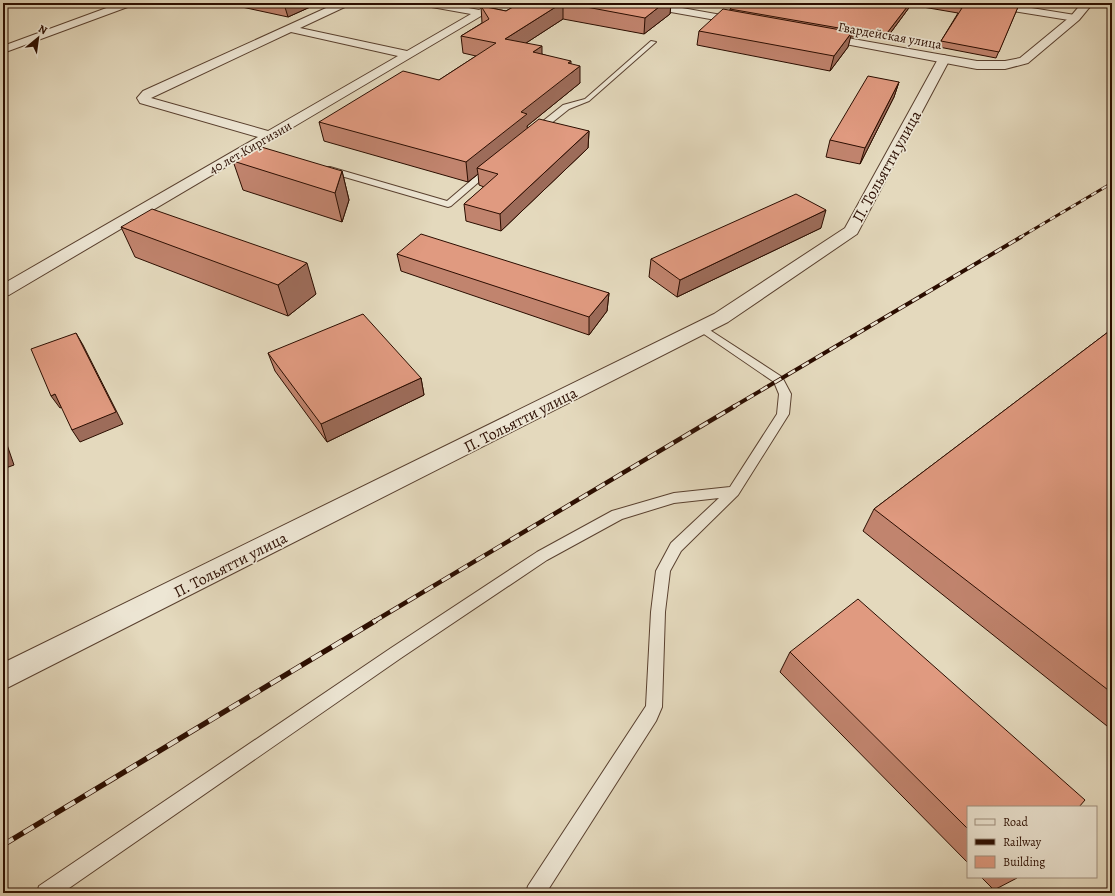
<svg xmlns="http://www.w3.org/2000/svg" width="1115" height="896" viewBox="0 0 1115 896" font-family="Alegreya,serif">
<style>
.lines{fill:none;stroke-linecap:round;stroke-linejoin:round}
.service-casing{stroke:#59402f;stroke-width:2}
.minor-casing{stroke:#59402f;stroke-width:2}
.tertiary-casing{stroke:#59402f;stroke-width:2}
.service{fill:#ede6d4;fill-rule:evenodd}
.minor{fill:#ede6d4;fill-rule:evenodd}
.tertiary{fill:#ede6d4;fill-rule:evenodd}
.rail-far3-casing{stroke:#2b0d00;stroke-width:3}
.rail-far2-casing{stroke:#2b0d00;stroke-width:4}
.rail-far1-casing{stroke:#2b0d00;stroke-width:4.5}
.rail-casing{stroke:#2b0d00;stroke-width:5.5}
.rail-far3{stroke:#ede6d4;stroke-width:2;stroke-dasharray:6;stroke-linecap:butt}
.rail-far2{stroke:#ede6d4;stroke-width:2.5;stroke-dasharray:8;stroke-linecap:butt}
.rail-far1{stroke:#ede6d4;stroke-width:3;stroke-dasharray:10;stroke-linecap:butt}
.rail{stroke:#ede6d4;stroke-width:4;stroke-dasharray:12;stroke-linecap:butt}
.wall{fill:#c1846e;stroke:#2b0d00}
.shaded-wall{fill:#9d6c5a;stroke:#2b0d00}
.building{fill:#e09a80;stroke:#2b0d00}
.labels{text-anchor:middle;stroke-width:3.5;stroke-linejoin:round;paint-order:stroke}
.far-street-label{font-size:13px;fill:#2b0d00;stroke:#ede6d4}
.street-label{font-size:16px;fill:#2b0d00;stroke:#ede6d4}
</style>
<rect width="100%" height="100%" fill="#e4d9bd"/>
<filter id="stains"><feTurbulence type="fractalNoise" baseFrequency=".005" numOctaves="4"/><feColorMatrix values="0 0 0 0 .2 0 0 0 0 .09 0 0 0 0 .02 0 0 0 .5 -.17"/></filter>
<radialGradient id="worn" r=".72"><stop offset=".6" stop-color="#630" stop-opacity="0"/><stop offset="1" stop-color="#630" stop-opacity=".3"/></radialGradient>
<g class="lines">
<defs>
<path id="service" d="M651,41l5,1 -67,59 -20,8 -30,24h-6v-4l30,-24 22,-6z
M488,166h3l4,2 -44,38 -3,1 -124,-36 -1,-2 4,-2h3l117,34z
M702,325l80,52 9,17 -2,20 -51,81 -57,56 -11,20 -5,41 -3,95 -6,14 -110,172h-20l2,-7 118,-180 5,-94 5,-41 15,-28 48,-45 -45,5 -52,16 -75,41 -146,98 -339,235h-25l2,-7 352,-238 146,-96 75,-41 62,-18 56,-6 47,-73 2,-20 -5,-12 -76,-52 -1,-2z"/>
<path id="minor" d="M120,3h14l-1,2 -130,48v-7z
M337,3h13l-1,2 -49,23 107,23 64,-37 -45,-8 -5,-3h22l36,7 12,-7h12l-494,292 -6,1v-12l255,-147 -118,-34 -3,-5 6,-7zM291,32l107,24 -130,75 -117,-33z
M976,3h24l75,12 5,3 -5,3 -94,-15z
M944,55l4,2 2,2 -93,175 -129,88 -725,368v-27l711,-349 131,-86 93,-169 2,-2z"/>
<path id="tertiary" d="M632,3h22l90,16 5,3 -5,3 -107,-19z
M1082,3h11l-14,17 -51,43 -23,6h-28l-158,-30 -6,-3 6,-3 158,28h28l15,-3 51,-42z"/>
</defs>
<use href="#service" class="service-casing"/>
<use href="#minor" class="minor-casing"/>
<use href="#tertiary" class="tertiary-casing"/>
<use href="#service" class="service"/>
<use href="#minor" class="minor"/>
<use href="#tertiary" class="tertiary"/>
<defs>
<path id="rail-far3" d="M1019,238l93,-55"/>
<path id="rail-far2" d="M733,407l288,-170"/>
<path id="rail-far1" d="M373,622l362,-216"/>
<path id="rail" d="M3,845l372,-224"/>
</defs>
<use href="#rail-far3" class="rail-far3-casing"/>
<use href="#rail-far2" class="rail-far2-casing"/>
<use href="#rail-far1" class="rail-far1-casing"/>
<use href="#rail" class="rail-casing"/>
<use href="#rail-far3" class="rail-far3"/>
<use href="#rail-far2" class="rail-far2"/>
<use href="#rail-far1" class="rail-far1"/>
<use href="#rail" class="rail"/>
</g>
<path class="wall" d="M228,3h91l-31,14 -60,-13z
M520,3h163l-4,3 -8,-2 -1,10 -26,20 -81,-15 -37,24 16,11 29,10 9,19 -53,43v2l62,3 -1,17 -87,83 -35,-10 -2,-17 20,-17 -5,-2 -1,-11 -10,8 -144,-41 -5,-19 120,-42 37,-24 -13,-3 -2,-17 21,-13 -1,-17 25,5z
M737,3h254l27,4 -22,51 -57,-11 2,-6 17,-28 -47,-8 -25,34 -29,-5 -3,3h-4l-2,10 -18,24 -133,-26 2,-14 31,-21v-1z
M1009,3h12l-1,2z
M899,82l-5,15 -34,67 -34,-7 4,-17z
M233,161l109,10 7,29 -7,22 -99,-32z
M121,227l195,67 -28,22 -153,-59z
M821,228l-144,69 -28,-20 2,-18z
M397,254l212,39 -2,18 -18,24 -188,-64z
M1112,329v401l-249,-199 11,-22z
M268,353l153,25 3,17 -97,47 -52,-71z
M790,652l178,155v56l-188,-191z
M981,877h37l-1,1 -23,12z"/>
<path class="shaded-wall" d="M287,3h32l-31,14 -4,-13z
M562,3h1v16l-57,37 -1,-17z
M664,3h7l-1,11 -26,20 1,-16z
M910,3h1v2l-25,34 1,-6z
M859,28l-2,6 -3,3 2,-6z
M852,32l-4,15 -18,24 4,-15z
M542,46v18l-9,-12z
M571,61v12l9,-7v17l-53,43 1,6 -51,36 1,6 -10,8 -2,-20 55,-50 47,-49z
M899,82l-5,15 -34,67 5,-16z
M589,131l-1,17 -87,83 -1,-17z
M342,171l7,29 -7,22 -7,-29z
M826,210l-5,18 -144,69 3,-17z
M307,263l9,31 -28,22 -10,-31z
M609,293l-2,18 -18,24v-18z
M76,333l7,12 40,79 -43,18 -8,-12z
M421,378l3,17 -97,47 -6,-18z
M55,394l9,12 -4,2 -9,-12z
M3,433l11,32 -11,4z"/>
<path class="building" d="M279,3h8l-3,1z
M520,3h42l-57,36 37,7 -9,6 38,9 -3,2 12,3 -59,46 6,2 -61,48 -147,-40 84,-51 36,9 57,-37 -35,-7 28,-17 -8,-13 25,5z
M565,3h99l-19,15z
M737,3h173l-23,30 -28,-5 -3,3 -126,-22z
M934,3h57l27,4 -19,45 -58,-11 21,-33z
M723,9l129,23 -18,24 -135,-25z
M868,76l31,6 -34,66 -35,-8z
M539,119l50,12 -89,83 -36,-10 34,-30 -21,-6z
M258,146l84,25 -7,22 -102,-32z
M796,194l30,16 -146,70 -29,-21z
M152,209l155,54 -29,22 -157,-58z
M421,234l188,59 -20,24 -192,-63z
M363,314l58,64 -100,46 -53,-71z
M1112,329v364l-238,-184z
M76,333l40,79 -44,18 -17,-36 -4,2 -20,-47z
M858,599l227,201 -6,7h-111v22l-178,-177z"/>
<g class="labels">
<g class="far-street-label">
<text transform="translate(890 35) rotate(10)" y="5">Гвардейская улица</text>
<text transform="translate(250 147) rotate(-30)" y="5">40 лет Киргизии</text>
</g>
<g class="street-label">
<text transform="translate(886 166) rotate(-61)" y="6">П. Тольятти улица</text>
<text transform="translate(520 419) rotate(-27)" y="6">П. Тольятти улица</text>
<text transform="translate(230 564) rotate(-27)" y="6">П. Тольятти улица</text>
</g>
</g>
<rect width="1115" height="896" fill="none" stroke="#e4d9bd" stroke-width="16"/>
<rect x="4" y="4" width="1107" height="888" fill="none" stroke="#2b0d00" stroke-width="2"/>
<rect x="8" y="8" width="1099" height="880" fill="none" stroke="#2b0d00"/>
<rect x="967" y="806" width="130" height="72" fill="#ede6d4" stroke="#9f8f7f"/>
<rect x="975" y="819" width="20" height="6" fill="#ede6d4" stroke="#9f8f7f"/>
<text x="1003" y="826" font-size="12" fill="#2b0d00">Road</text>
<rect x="975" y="839" width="20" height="6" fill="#2b0d00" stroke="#9f8f7f"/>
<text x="1003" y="846" font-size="12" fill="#2b0d00">Railway</text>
<rect x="975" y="856" width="20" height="12" fill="#e09a80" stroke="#9f8f7f"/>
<text x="1003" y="866" font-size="12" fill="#2b0d00">Building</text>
<g transform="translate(38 38) rotate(29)" stroke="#ede6d4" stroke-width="3" paint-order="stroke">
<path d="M0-3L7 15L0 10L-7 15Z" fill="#2b0d00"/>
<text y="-6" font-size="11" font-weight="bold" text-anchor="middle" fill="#2b0d00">N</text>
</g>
<rect width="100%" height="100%" filter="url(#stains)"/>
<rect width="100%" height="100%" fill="url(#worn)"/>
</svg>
